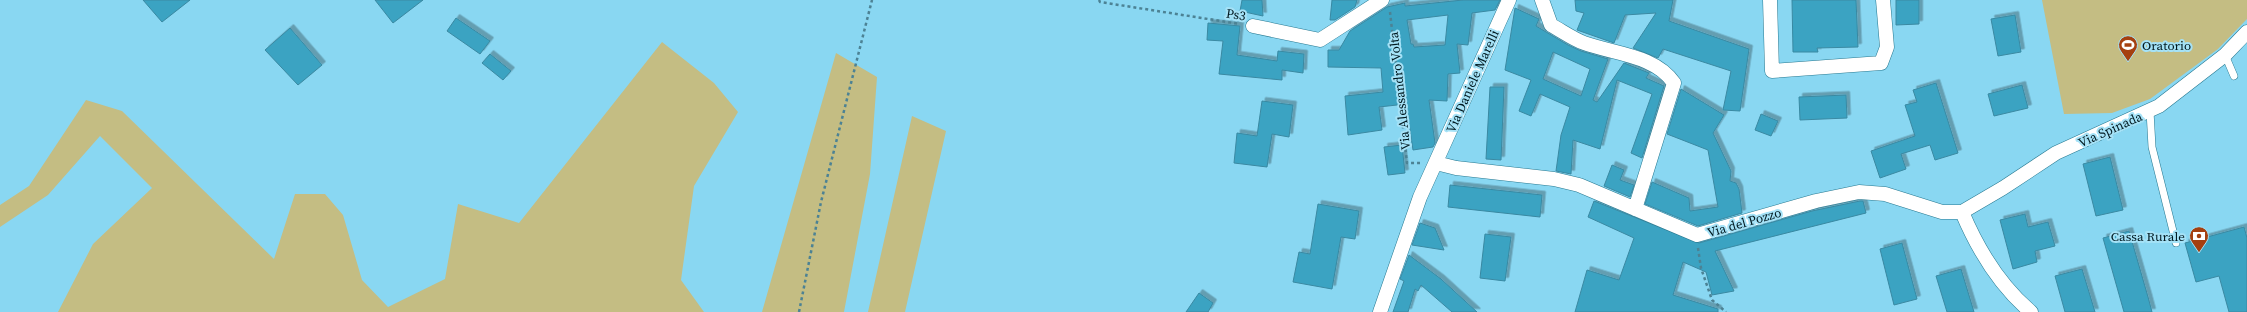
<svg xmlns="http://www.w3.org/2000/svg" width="2247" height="312" viewBox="0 0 2247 312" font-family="'Source Serif 4',serif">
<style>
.green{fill:#c4bd83}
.building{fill:#3aa3c2;stroke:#3a89a2;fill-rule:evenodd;filter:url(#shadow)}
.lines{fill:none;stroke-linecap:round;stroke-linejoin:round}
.lane-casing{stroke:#277991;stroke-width:8}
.street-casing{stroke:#277991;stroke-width:15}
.path{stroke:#4c8294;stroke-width:2.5;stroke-dasharray:3 3;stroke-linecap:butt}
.lane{stroke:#fff;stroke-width:7}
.street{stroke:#fff;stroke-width:14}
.labels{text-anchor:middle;stroke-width:4;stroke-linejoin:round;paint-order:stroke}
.street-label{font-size:13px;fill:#011920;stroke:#a5e2f7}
.poi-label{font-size:13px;fill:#011920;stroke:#a5e2f7;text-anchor:start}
</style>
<defs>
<filter id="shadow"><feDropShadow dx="3.5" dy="-3.5" stdDeviation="0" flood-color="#0004"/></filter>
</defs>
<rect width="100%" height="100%" fill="#89d7f2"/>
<path class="green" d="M2042,0h205v19l-29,30 -68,50 -38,14 -48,1z
M662,42l52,41 24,29 -44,74 -13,94 23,32h-646l35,-68 59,-56 -52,-52 -52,59 -48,32v-22l29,-19 57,-86 36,11 152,148 21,-65h30l18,21 19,65 26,27 57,-28 13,-75 61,19z
M836,53l41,24 -7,97 -26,138h-82z
M912,116l34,15 -41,181h-37z"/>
<path class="building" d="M143,0h47l-28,22z
M375,0h48l-30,23z
M1242,0h20l1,16 -23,-5z
M1332,0h25l-2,7 -20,13h-5z
M1463,0h37l-5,10 -23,3 -4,32 -11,-1 3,29 -12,1 -1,27 -18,-1 6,43 -2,4 -20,3 -7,-46 -27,3 3,23 -34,5 -3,-39 38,-4 -2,-24 -53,-1v-17h11l11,-19 37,-24 18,-4v3zM1448,15l-3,30 -31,2 -1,-3h-2l-4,-24z
M1575,0h98l-4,21 80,28 -9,62 -17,-1 8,-39 -68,-22 -5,9 -25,-10 23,-35 -31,2 -11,28 -37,-13 7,-17 -8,-2z
M1792,0h64l2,47 -41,1 1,4h-25z
M1896,0h23v24l-23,1z
M1515,8l24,11 -3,7 32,19 13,6 27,8 -15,41 4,2 27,-39 25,10 -3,5 18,8 -22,72 -11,-5 21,-59 -35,-14 -17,69 -27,-9 -2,34 -15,-3 5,-36 9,-28 -30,-13 -9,22 -12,-5 12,-31 -26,-10zM1553,52l37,17 -9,27 -38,-17z
M2015,15l6,37 -23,4 -7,-37z
M456,18l34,23 -10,13 -33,-23z
M1208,23l32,3 -3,29 40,6 1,-10 26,3 -1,19 -21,-3v10l-63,-6 4,-33 -16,-1z
M290,28l32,37 -24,20 -33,-35z
M490,54l21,17 -8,9 -21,-17z
M1936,83l22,70 -23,7 -5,-15 -29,9 5,15 -26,9 -9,-27 44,-15 -10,-31 12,-3 -4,-12z
M2022,85l6,23 -34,8 -6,-22z
M1490,87h14l-3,73 -15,-1z
M1681,89l43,26 -11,18 18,38 -1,10 6,2 3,6 3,24 -44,13 -53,-22 7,-22 37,16 1,13 28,-4 -10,-57 -41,-16z
M1846,95l1,23 -47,2 -1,-23z
M1262,101l31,4 -4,32 -17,-3 -5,33 -33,-4 3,-30 20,3z
M1761,114l17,7 -7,15 -16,-6z
M1402,145l3,28 -17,2 -4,-28z
M2110,157l13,53 -27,6 -13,-52z
M1612,165l12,5 -4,10 14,5 -4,12 -26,-11z
M1450,185l92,10 -2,22 -92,-10z
M1594,201l105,42 113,-32 48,-10h3l3,12 -151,38 19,40 -22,4 -6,-23 -23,-10 -10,33 45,14v3h-143l12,-42 32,10 15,-42 -46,-21z
M1318,204l41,7 -4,28 -14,-2 -9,52 -39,-7 6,-30 11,2z
M2025,214l3,13 20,-5 7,24 -20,5 2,11 -24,7 -13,-49z
M1420,223l15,5 9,22 -32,-5z
M2244,227l3,11v74h-18l-10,-36 -23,6 -11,-39z
M2129,231l19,66 4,15h-28l-21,-74z
M1485,234l26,3 -6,44 -25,-3z
M1902,243l15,56 -23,6 -14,-56z
M1409,255l32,24 36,33h-25l-31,-27 -3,6 -3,-2 -7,23h-15l11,-31 -4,-2z
M1961,269l13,43h-27l-11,-36z
M2082,269l13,43h-30l-10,-36z
M1199,293l14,10 -5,9h-22z"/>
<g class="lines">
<defs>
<path id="lane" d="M2225,55l9,21
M2150,111l2,36 24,96"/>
<path id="street" d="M1542,0l9,25c11,6 22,14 33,18 30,11 71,12 90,40l-39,126
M1770,0l2,71 109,-8 6,-16 -4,-47
M1253,26l67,14 62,-40
M1436,163l20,5 98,11 25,6 118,50 119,-34 43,-9 26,2 57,18h20l41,-24 53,-35 103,-47 66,-51 22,-23
M1962,212c16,38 37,73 69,100
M1380,312l40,-115 89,-197"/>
</defs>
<use href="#lane" class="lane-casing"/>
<use href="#street" class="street-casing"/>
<path class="path" d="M1099,0l1,2 140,22
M1390,12l17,151h13
M1698,248l3,20 11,32 14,12
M799,312l22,-110 51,-202"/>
<use href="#lane" class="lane"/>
<use href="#street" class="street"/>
</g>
<defs>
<symbol id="stadium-pin" viewBox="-11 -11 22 30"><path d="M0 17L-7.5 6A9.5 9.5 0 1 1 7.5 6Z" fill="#a54010" stroke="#a5e2f7"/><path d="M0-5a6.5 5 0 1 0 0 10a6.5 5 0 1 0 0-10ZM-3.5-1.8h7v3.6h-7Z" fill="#fff"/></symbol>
<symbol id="bank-pin" viewBox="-11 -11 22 30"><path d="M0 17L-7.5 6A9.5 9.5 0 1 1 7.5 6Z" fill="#a54010" stroke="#a5e2f7"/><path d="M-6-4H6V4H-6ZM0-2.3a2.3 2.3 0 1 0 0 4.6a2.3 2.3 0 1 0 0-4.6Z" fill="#fff"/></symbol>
</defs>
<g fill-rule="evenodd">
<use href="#stadium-pin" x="2117" y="34" width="22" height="30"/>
<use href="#bank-pin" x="2188" y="225" width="22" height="30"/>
</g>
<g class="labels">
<g class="street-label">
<text transform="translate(1236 14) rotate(9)" y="5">Ps3</text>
<text transform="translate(1472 81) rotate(-66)" y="5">Via Daniele Marelli</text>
<text transform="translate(1399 91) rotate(-96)" y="5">Via Alessandro Volta</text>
<text transform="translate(2110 129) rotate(-24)" y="5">Via Spinada</text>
<text transform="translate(1744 222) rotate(-16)" y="5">Via del Pozzo</text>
</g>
<g class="poi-label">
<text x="2142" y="50">Oratorio</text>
<text x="2185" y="241" text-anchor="end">Cassa Rurale</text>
</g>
</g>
</svg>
